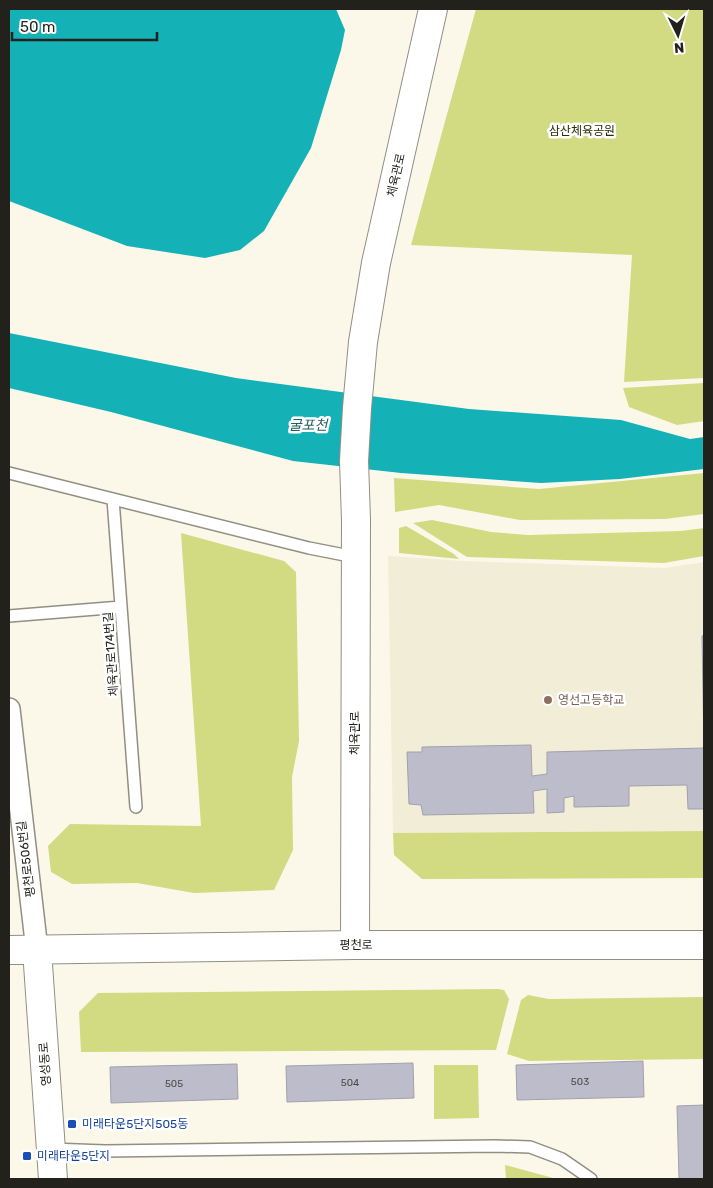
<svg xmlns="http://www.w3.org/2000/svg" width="713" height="1188" viewBox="0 0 713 1188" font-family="Rubik,'Noto Sans KR',sans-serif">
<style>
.built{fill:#f2edd7}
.green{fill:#d2da82}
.water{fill:#14b2b7}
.building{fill:#bdbcca;stroke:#a1a0ae}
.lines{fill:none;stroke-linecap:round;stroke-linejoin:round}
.lane-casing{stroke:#928f82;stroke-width:14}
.street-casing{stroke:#928f82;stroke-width:24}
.secondary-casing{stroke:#928f82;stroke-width:30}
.lane{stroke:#fff;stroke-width:11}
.street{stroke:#fff;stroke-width:21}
.secondary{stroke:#fff;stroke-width:28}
.education-dot{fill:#8d6e63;stroke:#fff;stroke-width:2}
.transit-dot{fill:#1a4fb4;stroke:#fff;stroke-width:2}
.labels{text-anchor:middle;stroke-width:5;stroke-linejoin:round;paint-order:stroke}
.number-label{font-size:10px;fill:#494847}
.park-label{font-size:12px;fill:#2a2d05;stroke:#fff}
.street-label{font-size:12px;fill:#22211b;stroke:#fff}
.education-label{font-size:12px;fill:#785e54;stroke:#fff;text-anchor:start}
.transit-label{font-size:12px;fill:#164399;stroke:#fff;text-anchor:start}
.water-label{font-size:14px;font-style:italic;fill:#265e60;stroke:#fff}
</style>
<rect width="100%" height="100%" fill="#fbf8ea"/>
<path class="built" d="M388,556l75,5 202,7 39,-6v269l-311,2z"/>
<path class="green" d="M476,9h228v369l-80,4 8,-127 -221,-10z
M704,383v38l-27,4 -48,-18 -6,-19z
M704,473v41l-39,5 -145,1 -81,-15 -44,7 -1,-34 145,11z
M432,520l59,12 37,3 153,-4 23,-3v28l-40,7 -197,-6 -54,-34z
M406,526l48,28 5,5 -60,-6v-25z
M181,533l103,28 12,11 3,169 -7,36 1,73 -19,40 -80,3 -57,-10 -65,1 -21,-12 -3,-26 22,-22 131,2z
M704,831v47l-282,1 -28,-24 -1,-22z
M498,989l6,1 5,9 -13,51 -415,2 -2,-40 19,-19z
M528,995l21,4 155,-2v62l-175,2 -22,-7 14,-54z
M434,1065h44l1,53 -45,1z
M505,1165l52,14h-51z"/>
<path class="water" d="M9,9h327l9,21 -4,20 -30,98 -47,83 -24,19 -35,8 -78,-12 -118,-45z
M9,333l227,45 233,31 152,11 69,19 14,-2v32l-84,10 -79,4 -140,-10 -108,-12 -182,-49 -102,-24z"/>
<path class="building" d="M704,635v174h-16l-1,-24 -58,1v20l-55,1v-11l-10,2v14l-17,1v-24l-14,2 1,22 -111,2 -2,-10 -12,-1 -2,-52h15v-5l109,-2 1,31 15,-2v-22l157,-4 -2,-112z
M643,1061l1,36 -127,3 -1,-35z
M413,1063l1,35 -127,4 -1,-36z
M237,1064l1,35 -127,4 -1,-36z
M704,1105v74h-25l-2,-73z"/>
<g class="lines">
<defs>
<path id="lane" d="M9,473l300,75 46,9
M113,499l23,308
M9,616l112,-9
M51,1149l54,2 390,-5 35,1 32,12 29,20"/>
<path id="street" d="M9,709l28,241"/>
<path id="secondary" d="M355,945l1,-425 -2,-59 3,-53 6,-66 13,-79 57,-254
M9,950l346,-5h349
M37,950l16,229"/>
</defs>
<use href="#lane" class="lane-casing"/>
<use href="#street" class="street-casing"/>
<use href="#secondary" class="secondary-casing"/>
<use href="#lane" class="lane"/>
<use href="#street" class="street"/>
<use href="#secondary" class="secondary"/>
</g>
<circle class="education-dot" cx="548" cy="700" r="5"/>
<g class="transit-dot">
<rect x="67" y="1119" width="10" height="10" rx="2.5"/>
<rect x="22" y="1151" width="10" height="10" rx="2.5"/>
</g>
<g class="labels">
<g class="number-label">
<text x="580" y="1085">503</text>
<text x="350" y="1086">504</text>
<text x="174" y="1087">505</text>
</g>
<g class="park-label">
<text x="582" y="135">삼산체육공원</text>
</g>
<g class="street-label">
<text transform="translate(396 175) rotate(-77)" y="4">체육관로</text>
<text transform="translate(111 654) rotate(-94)" y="4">체육관로174번길</text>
<text transform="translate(355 733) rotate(-90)" y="4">체육관로</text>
<text transform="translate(26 859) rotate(-97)" y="4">평천로506번길</text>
<text x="356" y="949">평천로</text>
<text transform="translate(45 1064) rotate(-94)" y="4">영성동로</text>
</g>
<g class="education-label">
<text x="558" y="704">영선고등학교</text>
</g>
<g class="transit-label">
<text x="82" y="1128">미래타운5단지505동</text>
<text x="37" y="1160">미래타운5단지</text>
</g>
<g class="water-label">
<text x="308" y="430">굴포천</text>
</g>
</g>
<rect width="713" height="1188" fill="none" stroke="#22211b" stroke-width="20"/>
<g transform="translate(678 35) rotate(175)" stroke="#ffffff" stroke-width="4" paint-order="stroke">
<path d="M0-4L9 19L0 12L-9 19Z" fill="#22211b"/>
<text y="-8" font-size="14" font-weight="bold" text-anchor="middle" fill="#22211b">N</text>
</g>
<path d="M12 32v8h145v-8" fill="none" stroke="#22211b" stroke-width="2.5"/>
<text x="20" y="32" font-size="15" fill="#22211b" stroke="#ffffff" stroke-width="4" paint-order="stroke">50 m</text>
</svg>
